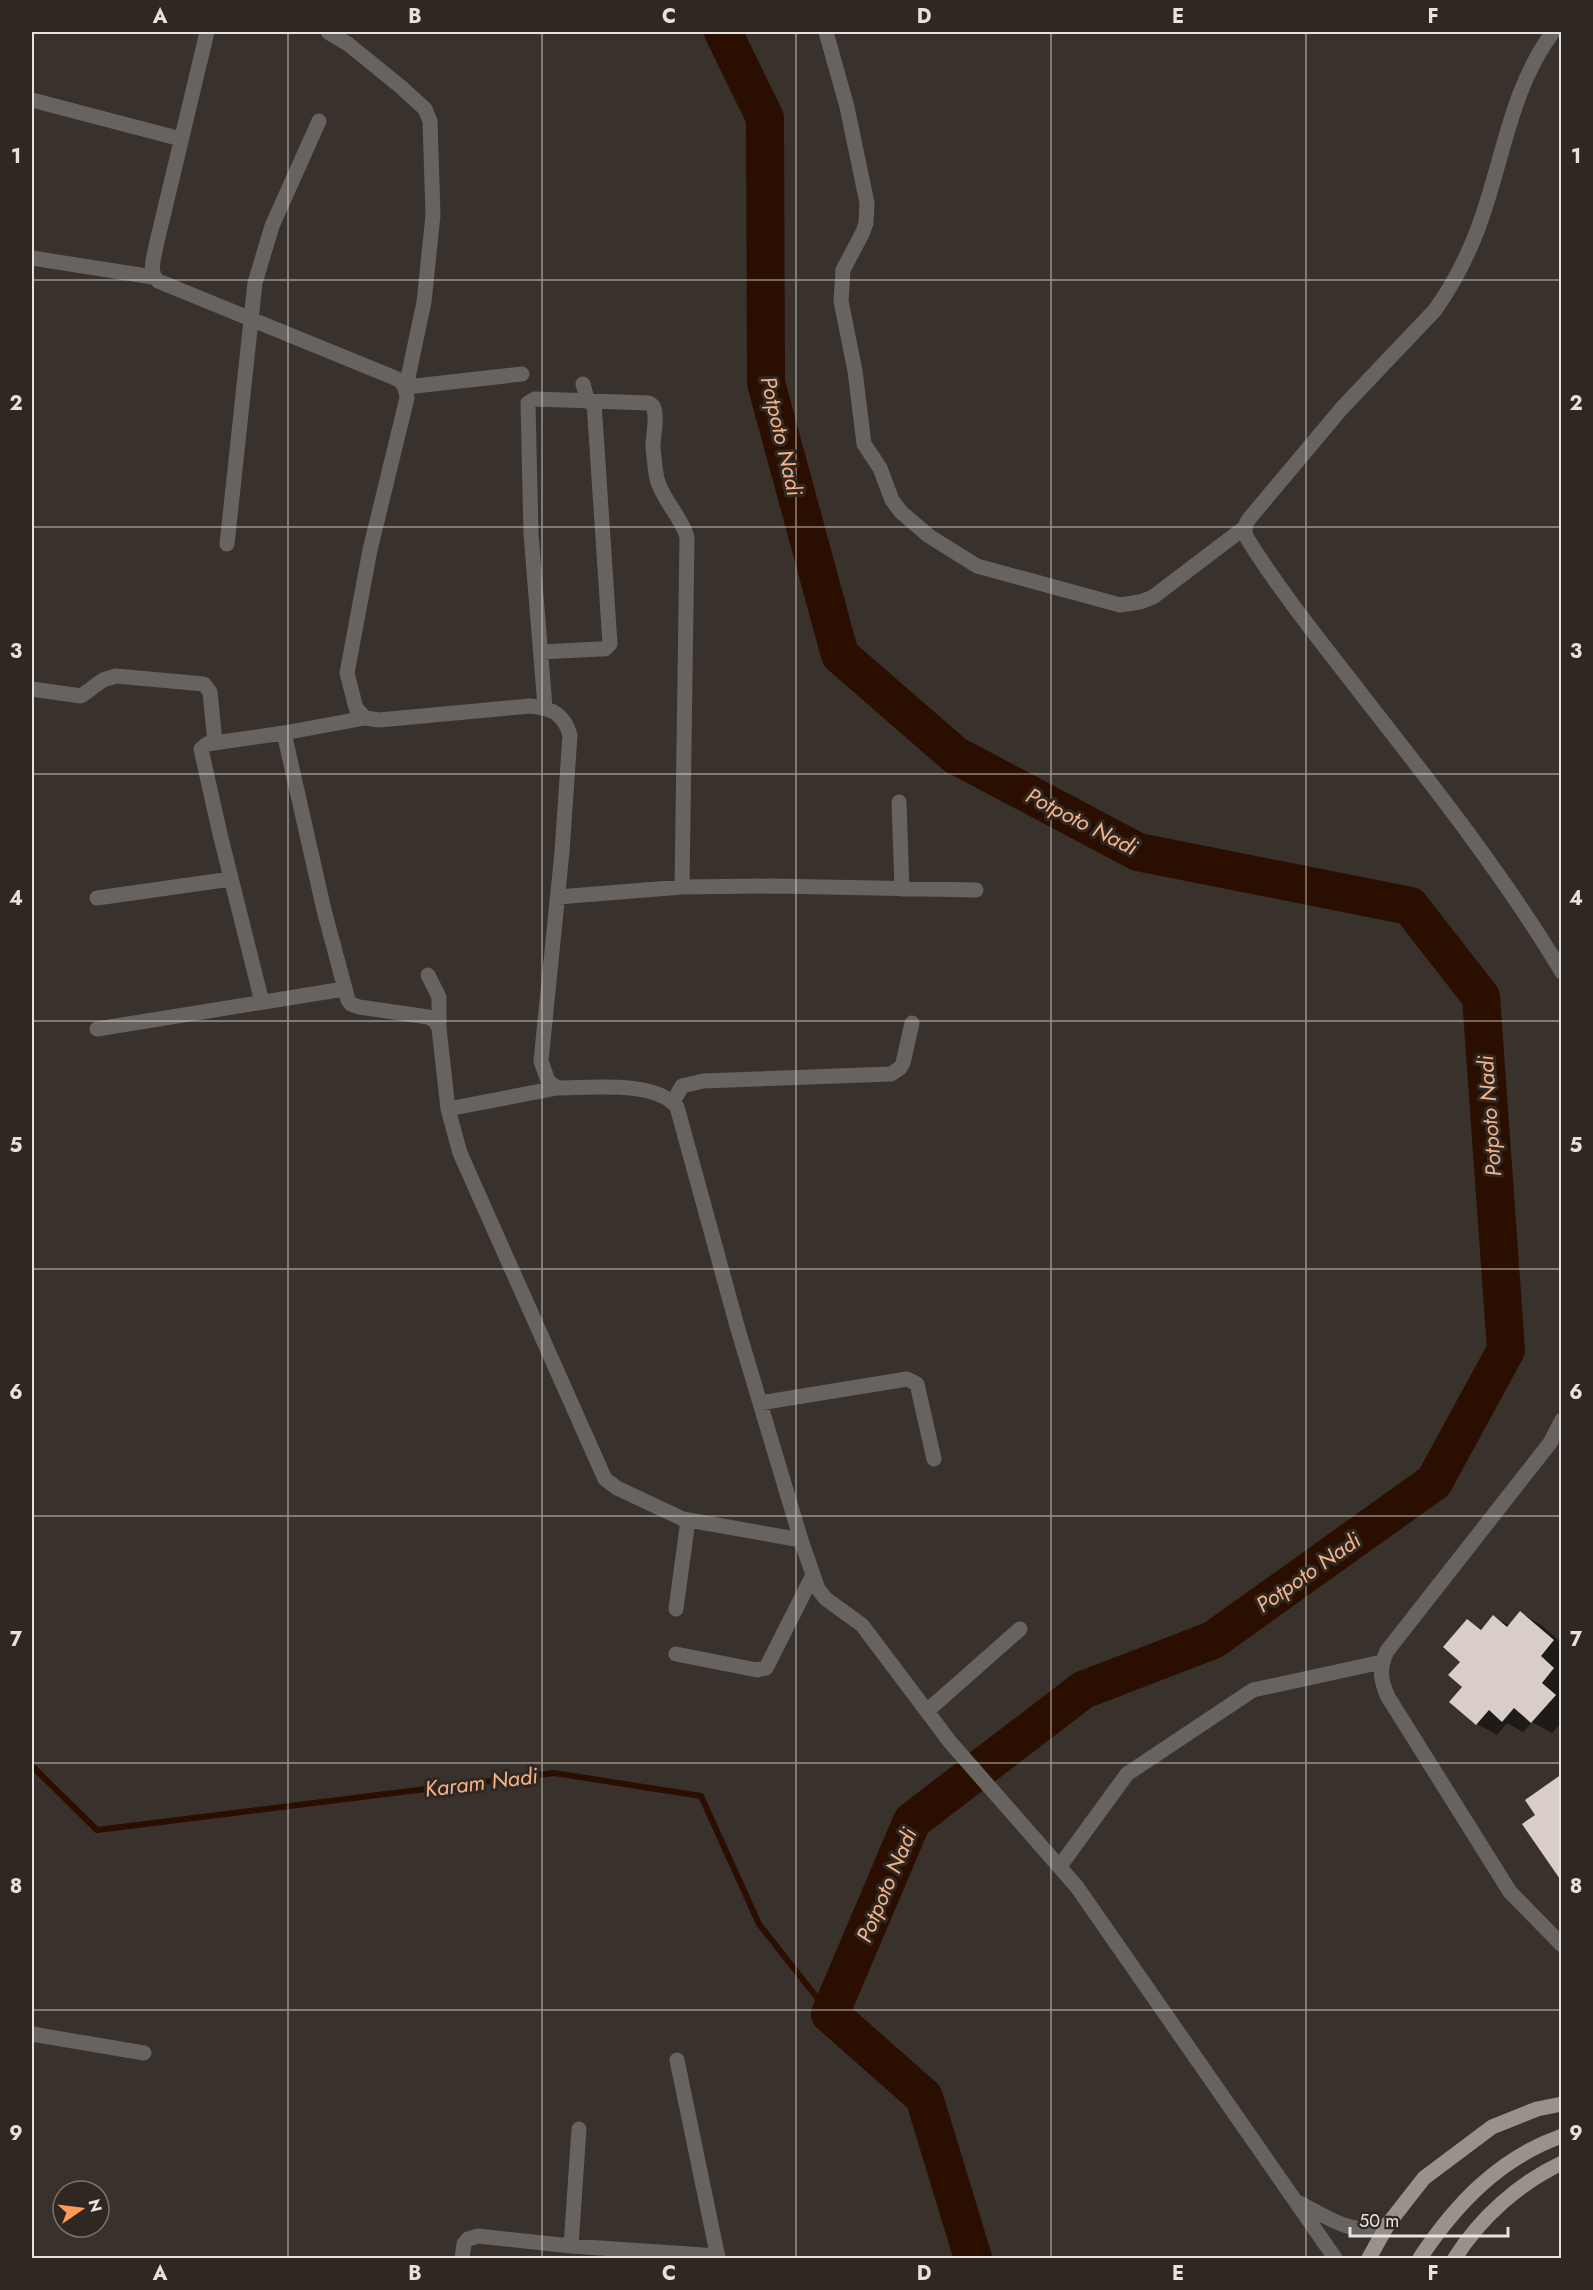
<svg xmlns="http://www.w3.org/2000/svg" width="1593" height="2290" viewBox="0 0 1593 2290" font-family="Jost,sans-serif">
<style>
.shadow{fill:#0007}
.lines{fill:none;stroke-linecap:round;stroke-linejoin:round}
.stream{stroke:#2a0e00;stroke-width:6}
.river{stroke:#2a0e00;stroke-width:38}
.building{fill:#d8cec7}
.minor{stroke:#676360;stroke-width:15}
.major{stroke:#9a918c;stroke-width:15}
.grid{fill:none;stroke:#e8e2df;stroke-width:1.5;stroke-opacity:0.55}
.labels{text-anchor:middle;stroke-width:6;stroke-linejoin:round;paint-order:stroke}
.water-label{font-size:22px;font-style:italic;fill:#f7b388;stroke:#2f2722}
.neatline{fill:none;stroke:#e8e2df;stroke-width:2}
.grid-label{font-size:20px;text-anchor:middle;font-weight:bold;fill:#e8e2df}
</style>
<rect width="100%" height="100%" fill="#39312c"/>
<path class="shadow" d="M1521,1613l20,12 21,18v23l-3,3 3,1v52l-10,11 -20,-11 -9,10 -16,-9 -10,12 -20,-11 -26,-23 13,-14 -2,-25 5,-42 16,10 11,-13 16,9z"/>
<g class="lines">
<path class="stream" d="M32,1766l65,64 457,-57 147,23 58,128 71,90"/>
<path class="river" d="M723,32l42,86 1,265 74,272 115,100 183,97 272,54 71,91 25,353 -72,132 -221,158 -130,50 -171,131 -82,193 94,83 49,161"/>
</g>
<path class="building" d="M1520,1611l34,29 -13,16 13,12 -12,15 14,12 -25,28 -17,-15 -12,14 -13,-12 -13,15 -27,-23 13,-15 -14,-12 12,-13 -17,-15 24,-28 14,11 12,-15 14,12z
M1562,1774v108l-40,-58 13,-9 -10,-15z"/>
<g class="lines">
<path class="minor" d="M207,32l-51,214c-2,12 -8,26 2,35l237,97c9,4 11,11 12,20l-37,152 -23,123 9,35 9,10 14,2 151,-14c22,2 34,8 40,29l-8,117 -21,209 7,20 9,7c33,0 98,-8 120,19l60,219 64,214 17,49 8,10 36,26 88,117 127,145 258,371
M328,32l20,12 53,43 24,22 5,12 3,94 -9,87 -18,85 116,-13
M826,32l21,75 20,96 -1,20 -3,9 -20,38 -2,31 14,70 9,73 16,24 12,32 9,12 28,24 48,30 143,39 20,-3 13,-5 91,-69
M1553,32c-46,61 -51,141 -80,209 -10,24 -23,48 -38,69l-93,98 -93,111c-6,8 -5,15 1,24 35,55 76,105 116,157 69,88 138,176 196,272
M32,100l149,39
M32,258l121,19
M583,384l5,18
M227,544l28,-261 17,-57 47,-105
M541,652l58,-3h6l5,-5 -16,-242
M32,689l49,7 22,-16 13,-4 88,8 6,8 5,50
M545,707l-14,-173 -3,-131 7,-4 114,4 4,3c5,12 0,28 0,41 1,11 2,22 4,32 6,22 24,37 30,58l-5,350
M284,733l40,177 24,90 3,4 8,3 69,10 7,4 4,7 9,81 12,44 145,326 12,9 66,31 118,21
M899,802l3,87
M558,897l124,-10 92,-1 202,4
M97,898l134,-19
M428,975l11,22v31
M262,1002l-42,-168 -19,-85 6,-5 77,-11 81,-15
M97,1029l247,-40
M673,1102l9,-16 21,-5 188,-7 9,-6 3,-5 9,-40
M448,1109l109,-21
M760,1403l147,-24 10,5 17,75
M1562,1420l-12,23 -163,208c-8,17 -7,29 1,46l122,195 52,53
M676,1609l12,-89
M676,1654l81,16 9,-2 47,-93
M927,1711l93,-82
M1060,1866l67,-92 126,-84 129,-28
M32,2034l112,19
M677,2060l41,198
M1300,2203c28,15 55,35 88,21
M571,2246l8,-117
M462,2258l2,-14 4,-5 10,-3 93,10 147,10"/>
<path class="major" d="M1369,2258l19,-34 36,-46 68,-51 45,-18 25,-5
M1420,2258c35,-53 79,-100 142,-122
M1455,2258c25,-40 64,-75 107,-95"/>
</g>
<path class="grid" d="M288,32v2226M542,32v2226M796,32v2226M1051,32v2226M1306,32v2226M32,280h1530M32,527h1530M32,774h1530M32,1021h1530M32,1269h1530M32,1516h1530M32,1763h1530M32,2010h1530"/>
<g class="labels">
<g class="water-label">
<text transform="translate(782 436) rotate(77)" y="8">Potpoto Nadi</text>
<text transform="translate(1082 821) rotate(27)" y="8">Potpoto Nadi</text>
<text transform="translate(1489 1116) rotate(-94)" y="8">Potpoto Nadi</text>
<text transform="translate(1308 1572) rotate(-35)" y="8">Potpoto Nadi</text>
<text transform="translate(481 1782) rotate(-7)" y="8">Karam Nadi</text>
<text transform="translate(886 1885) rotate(-67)" y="8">Potpoto Nadi</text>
</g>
</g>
<rect width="1593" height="2290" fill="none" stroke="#2f2722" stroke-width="66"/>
<g transform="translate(81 2209) rotate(76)"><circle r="28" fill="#2f2722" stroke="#79726e" stroke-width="1.5"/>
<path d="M0-4.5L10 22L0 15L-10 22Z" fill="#fe9b58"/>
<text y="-9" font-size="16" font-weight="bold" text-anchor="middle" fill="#e8e2df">N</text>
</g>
<path d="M1350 2227v9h158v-9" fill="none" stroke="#e8e2df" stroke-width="3"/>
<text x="1359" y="2227" font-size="18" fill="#e8e2df" stroke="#2f2722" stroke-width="4.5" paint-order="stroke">50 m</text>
<rect x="33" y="33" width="1527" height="2224" class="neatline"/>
<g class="grid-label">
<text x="160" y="23">A</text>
<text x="415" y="23">B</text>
<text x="669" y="23">C</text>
<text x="924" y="23">D</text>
<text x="1178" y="23">E</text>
<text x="1433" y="23">F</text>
<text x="16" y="163">1</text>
<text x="1576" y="163">1</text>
<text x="16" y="410">2</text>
<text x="1576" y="410">2</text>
<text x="16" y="658">3</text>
<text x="1576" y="658">3</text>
<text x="16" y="905">4</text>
<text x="1576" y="905">4</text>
<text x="16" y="1152">5</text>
<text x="1576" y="1152">5</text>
<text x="16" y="1399">6</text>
<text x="1576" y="1399">6</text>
<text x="16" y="1646">7</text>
<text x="1576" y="1646">7</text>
<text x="16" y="1893">8</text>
<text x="1576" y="1893">8</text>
<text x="16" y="2140">9</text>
<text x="1576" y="2140">9</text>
<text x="160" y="2280">A</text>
<text x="415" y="2280">B</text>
<text x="669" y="2280">C</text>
<text x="924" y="2280">D</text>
<text x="1178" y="2280">E</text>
<text x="1433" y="2280">F</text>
</g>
</svg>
